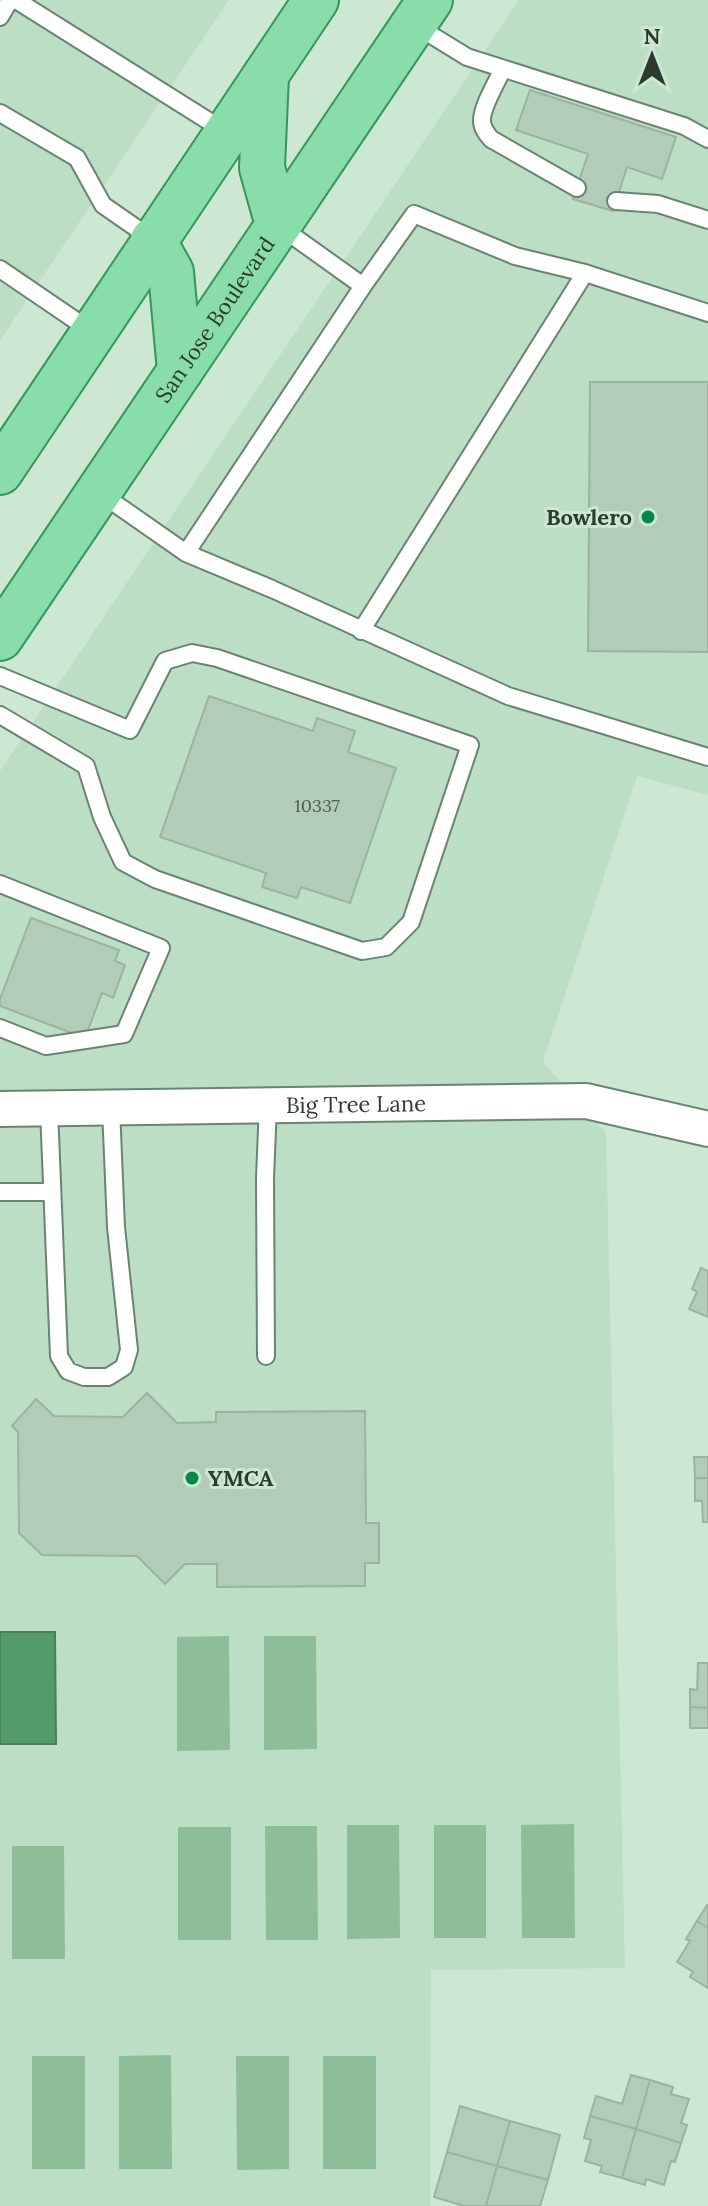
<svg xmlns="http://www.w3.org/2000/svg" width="708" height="2206" viewBox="0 0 708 2206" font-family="Lora,serif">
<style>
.built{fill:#bbdec4}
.green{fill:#8dbe99}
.water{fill:#539b69;stroke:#487e58;stroke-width:2}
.building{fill:#b1ccb7;stroke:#9ab4a0;stroke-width:2}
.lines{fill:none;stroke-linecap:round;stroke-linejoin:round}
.service-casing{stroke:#6b8471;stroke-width:20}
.minor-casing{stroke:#6b8471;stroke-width:38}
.primary-casing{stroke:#35955b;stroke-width:48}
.service{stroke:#fff;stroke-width:16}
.minor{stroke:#fff;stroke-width:34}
.primary{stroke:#8da;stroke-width:44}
.poi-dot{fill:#028946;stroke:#cce8d3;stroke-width:3}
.labels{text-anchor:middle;stroke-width:6;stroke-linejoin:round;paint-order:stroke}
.number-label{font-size:18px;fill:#4f5e52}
.street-label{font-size:22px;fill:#2e3930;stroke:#cce8d3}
.poi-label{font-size:22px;font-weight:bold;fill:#2e3930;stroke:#cce8d3;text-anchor:end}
</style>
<rect width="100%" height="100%" fill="#cce8d3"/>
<path class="built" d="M0,0h229l-229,340z
M519,0h189v795l-71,-19 -94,286 63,71 19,835 -194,2 -1,236h-430v-1435z"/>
<path class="green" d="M229,1636l1,114 -53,1v-114z
M264,1636h52l1,113 -53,1z
M574,1824l1,114h-53l-1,-113z
M347,1825h52l1,113 -53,1z
M434,1825h52v113h-52z
M265,1826h52l1,114h-52z
M178,1827h53v113h-53z
M12,1846h52l1,113h-53z
M171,2055l1,114h-53v-113z
M32,2056h53v113h-53z
M236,2056h53v113l-52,1z
M323,2056h53v113h-53z"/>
<path class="water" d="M0,1632h55l1,112h-56z"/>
<path class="building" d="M530,90l146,47 -14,42 -35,-12 -14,44 -40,-12 15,-45 -72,-24z
M590,382h118v270l-120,-1z
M209,696l104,35 4,-13 38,13 -7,21 48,16 -46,135 -49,-16 -4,11 -35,-11 4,-14 -106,-36z
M31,918l88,32 -4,11 10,4 -12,33 -11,-5 -17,45 -85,-32v-7z
M701,1268l7,3v46l-19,-8 8,-17 -5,-3z
M147,1393l30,30 39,-1v-10l149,-1 1,112h13v40h-14v23l-148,1v-23h-32l-20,20 -28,-28 -95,-1 -23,-22 -1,-101 -6,-6 24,-27 18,17 69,1z
M694,1457h14v21h-13z
M695,1478h13v44h-5l-1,-21h-7z
M698,1663h10v45l-18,-1v-18l7,1z
M690,1707l18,1v20h-18z
M707,1905l1,1v22l-11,-7z
M697,1921l11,7v60l-18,-11 3,-5 -16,-10 13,-21 -4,-2z
M631,2075l19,5 -14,49 -46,-13 6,-20 26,8z
M650,2080l23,7 -2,7 18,5 -8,24 6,2 -6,18 -45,-14z
M460,2106l50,15 -13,45 -50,-14z
M590,2116l46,13 -14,49 -22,-6 2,-6 -17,-5 6,-21 -7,-2z
M510,2121l50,14 -12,45 -51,-14z
M636,2129l45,14 -6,19 -4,-1 -7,24 -18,-6 -1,6 -23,-7z
M447,2152l50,14 -11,40h-22l-30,-9z
M497,2166l51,14 -8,26h-54z"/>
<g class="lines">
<defs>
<path id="service" d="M16,0l210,132
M0,17l10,-17
M415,25l52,32 217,69 24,13
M503,69c-6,12 -22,40 -21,52 0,7 5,13 9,18l86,49
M0,113l77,45 26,47 49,34
M616,201l42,3 50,16
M0,269l91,62
M585,273l123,40
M100,493l86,60 177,-267 -84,-60
M186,553l86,36 236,107 200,61
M361,631l224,-358 -70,-17 -101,-42 -51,72
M0,676l130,54 35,-69 27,-8 25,5 253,87 -59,177 -25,25 -24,4 -207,-72 -32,-17 -21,-45 -16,-51 -86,-51
M0,884l161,64 -37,86 -78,12 -46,-18
M49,1109l10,247 9,15 16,6h24l16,-10 5,-17 -13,-123 -5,-119
M0,1192h52
M266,1356l-1,-178 3,-73"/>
<g id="minor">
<path id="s1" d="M0,1109l586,-8 122,28"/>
</g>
<g id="primary">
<path d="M266,75l-4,93 16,57"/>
<path d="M153,240l18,32 9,99"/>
<path d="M0,472l316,-472"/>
<path id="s2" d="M0,638l430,-638"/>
</g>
</defs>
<use href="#service" class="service-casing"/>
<use href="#minor" class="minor-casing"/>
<use href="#primary" class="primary-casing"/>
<use href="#service" class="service"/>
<use href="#minor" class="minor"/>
<use href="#primary" class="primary"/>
</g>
<g class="poi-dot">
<circle cx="648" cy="517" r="8"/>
<circle cx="192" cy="1478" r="8"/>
</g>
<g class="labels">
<g class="number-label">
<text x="317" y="812">10337</text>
</g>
<g class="street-label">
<text dy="8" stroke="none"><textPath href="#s2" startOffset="384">San Jose Boulevard</textPath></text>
<text dy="8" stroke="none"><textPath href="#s1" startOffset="356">Big Tree Lane</textPath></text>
</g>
<g class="poi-label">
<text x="632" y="525">Bowlero</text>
<text x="208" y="1486" text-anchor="start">YMCA</text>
</g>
</g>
<g transform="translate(652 56)" stroke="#cce8d3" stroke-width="6" paint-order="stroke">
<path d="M0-6L14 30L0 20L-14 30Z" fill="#2e3930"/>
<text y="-12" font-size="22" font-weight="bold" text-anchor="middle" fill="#2e3930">N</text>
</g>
</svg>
